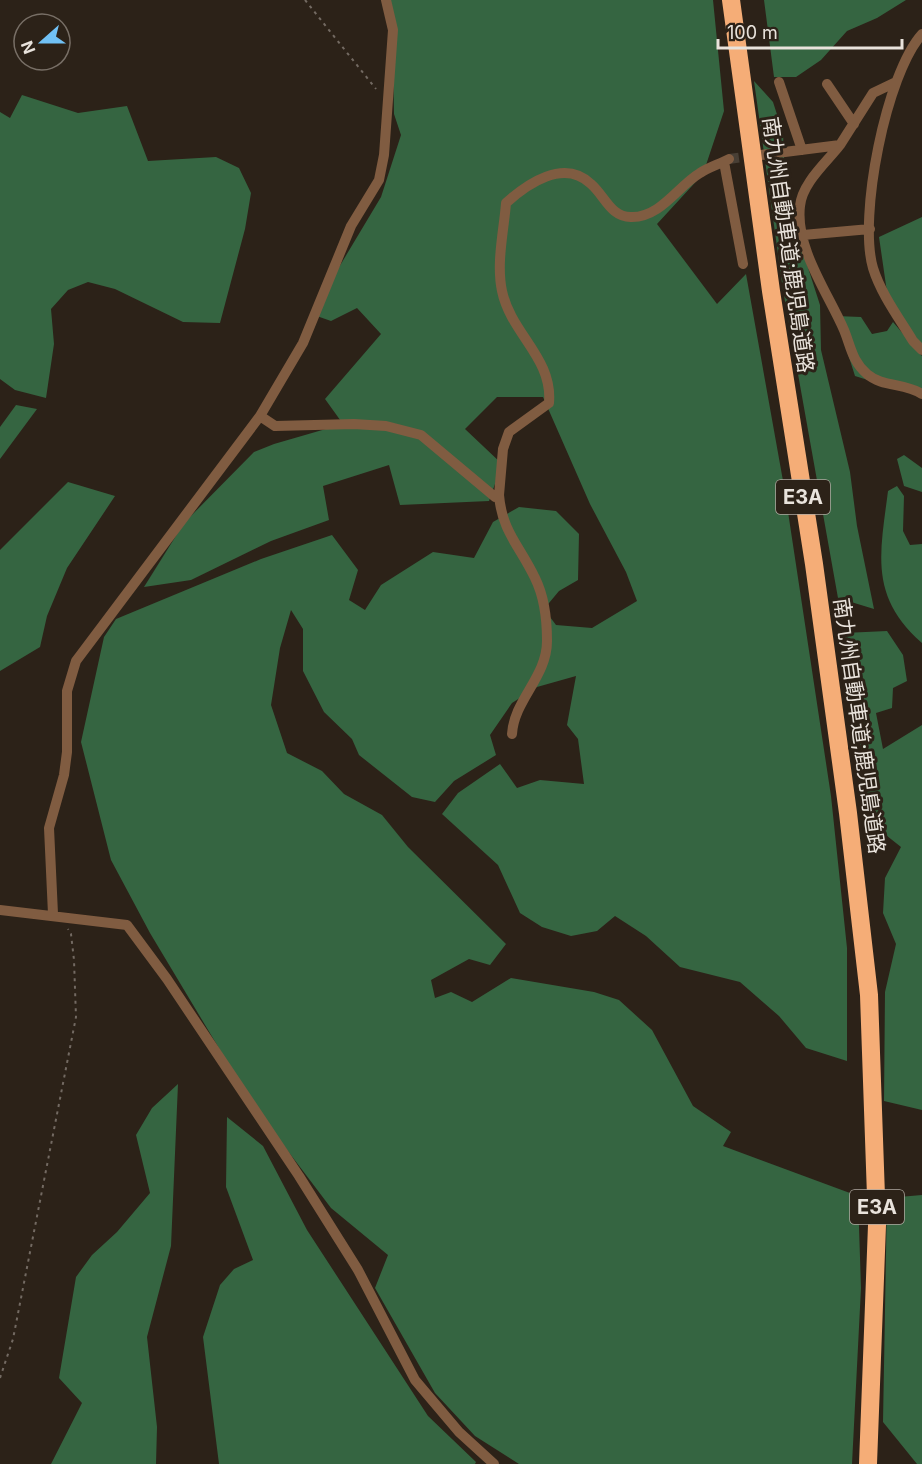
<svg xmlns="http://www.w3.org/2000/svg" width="922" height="1464" viewBox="0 0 922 1464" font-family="Inter,'Noto Sans JP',sans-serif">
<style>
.forest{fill:#356541}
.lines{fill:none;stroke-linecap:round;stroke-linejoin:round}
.minor-tunnel{stroke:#483f35;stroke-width:10;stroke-dasharray:10 5;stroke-linecap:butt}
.path{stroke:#736a62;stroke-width:2;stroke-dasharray:3 4.5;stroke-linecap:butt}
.minor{stroke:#805c41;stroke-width:10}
.motorway{stroke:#f5ad77;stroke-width:18}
.labels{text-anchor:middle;stroke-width:6;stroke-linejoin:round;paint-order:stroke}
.shield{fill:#2c2218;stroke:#b0a9a1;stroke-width:1.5}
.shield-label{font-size:20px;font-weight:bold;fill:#e9e3dc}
.street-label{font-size:21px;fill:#e9e3dc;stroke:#2c2218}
</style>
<rect width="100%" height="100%" fill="#2c2218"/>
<path class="forest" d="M385,0h328l11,111 -21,63 -46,50 60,80 29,-30 39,218 46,304 16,152v113l-41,-13 -27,-32 -39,-34 -60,-15 -34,-31 -31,-20 -18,15 -26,5 -29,-9 -22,-14 -22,-48 -56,-51 16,-21 42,-29 17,24 23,-8 44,4 -6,-45 -11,-14 9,-49 -39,11 -25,16 -22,32 6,20 -42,26 -19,21 -23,-5 -53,-42 -7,-16 -28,-27 -21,-41v-42l-12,-19 -11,38 -9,57 16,48 35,18 22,23 38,21 26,32 98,97 -16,21 -21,-6 -38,21 4,18 16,-6 21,10 39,-24 83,14 25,8 33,30 41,76 38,26 -8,14 135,50 3,92 -9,176h-333l-44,-28 -40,-43 -60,-105 13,-33 -57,-47 -78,-103 -103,-172 -39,-73 -30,-118 23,-105 12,-18 145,-60 71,-24 26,35 -9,30 16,10 16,-25 52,-33 41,6 19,-36 26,-15 37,4 23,23 -1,46 -19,11 -15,18 12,16 36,3 45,-27 -11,-29 -36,-68 -47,-107h-46l-32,32 37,35 -13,37 -89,4 -11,-40 -66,21 6,34 -58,21 -80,39 -47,7 40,-64 70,-71 20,-8 69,-20 -18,-25 56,-65 -24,-26 -26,13 -20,-7 70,-117 20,-62 -7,-21 -1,-56z
M764,0h142l-29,18 -30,13 -26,29 -25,17h-22z
M754,81l19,21 10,31 2,48 9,43 26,81 1,45 29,122 7,54 17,83 -36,-11 -55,-308z
M22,95l56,18 49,-7 21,55 68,-4 23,11 12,25 -6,36 -25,94 -37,-1 -68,-33 -27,-7 -20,8 -17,19 3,35 -8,54 -31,-8 -15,-11v-267l10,6z
M922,217v129l-34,-47 -9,-62z
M836,316l25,1 11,17 15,-3 6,-9 29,34v41l-67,-21z
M16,405l21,4 -37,50v-32z
M904,455l18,13v24l-18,-6 -7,-27z
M68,482l47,14 -48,72 -20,48 -7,31 -40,24v-121z
M897,486l7,10 -1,35 7,14 12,-1v99c-53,-47 -42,-89 -34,-152z
M887,631l16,24 4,26 -14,7 -1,20 -16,5 7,36 39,-24v385l-38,-9 1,-109 11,-48 -13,-31 2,-35 16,-31 -29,-23 -28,-191z
M178,1084l-7,162 -24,91 10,90 -1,37h-105l31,-61 -23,-25 17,-101 16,-22 25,-23 33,-39 -14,-58 16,-27z
M227,1117l36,29 44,84 121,186 48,46 -1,2h-256l-16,-127 17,-52 14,-16 19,-9 -27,-73z
M922,1195v269h-5l-34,-42 4,-224z"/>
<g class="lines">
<path class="minor-tunnel" d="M729,159l29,-4"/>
<path class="path" d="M305,0l71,89
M0,1378l13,-39 63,-322 -2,-57 -3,-26 -3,-5"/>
<path class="minor" d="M922,34c-36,40 -64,183 -49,234 8,26 26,50 40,73l9,9
M779,82l23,68
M827,84l27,40
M840,145c-13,17 -38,38 -40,61 -5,42 28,87 44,124 7,17 8,31 23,44 15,13 38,9 55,20
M761,155l79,-10 33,-52 23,-11
M724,162l19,102
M803,235l67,-6
M260,416l15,10 79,-2 32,2 35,9 74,62 4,-2 4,-46 6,-17 40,-29c4,-45 -38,-69 -47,-112 -6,-28 2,-61 4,-88 21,-19 58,-45 85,-19 14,12 20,34 41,33 29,0 46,-31 68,-44 9,-6 20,-9 29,-14
M499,495c3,37 21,51 36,83 9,18 12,42 12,63 0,36 -33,59 -35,93
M0,910l127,15 40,54 132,197 59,94 57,110 44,52 35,32
M53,914l-4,-86 15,-53 3,-23v-61l9,-30 184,-245 43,-73 48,-117 28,-46 5,-25 9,-125 -7,-30"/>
<path class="motorway" d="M731,0l40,291 43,273 34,249 21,182 8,230 -9,239"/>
</g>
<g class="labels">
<g class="shield">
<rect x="776" y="480" width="54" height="34" rx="4.5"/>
<rect x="850" y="1190" width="54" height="34" rx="4.5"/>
</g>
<g class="shield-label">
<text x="803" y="504">E3A</text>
<text x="877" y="1214">E3A</text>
</g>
<g class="street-label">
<text transform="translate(788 245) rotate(82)" y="7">南九州自動車道;鹿児島道路</text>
<text transform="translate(859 726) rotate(82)" y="7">南九州自動車道;鹿児島道路</text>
</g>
</g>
<g transform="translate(42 42) rotate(249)"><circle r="28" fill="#2c2218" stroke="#786f66" stroke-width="1.5"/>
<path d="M0-4.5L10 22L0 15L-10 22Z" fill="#71c1f5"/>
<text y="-9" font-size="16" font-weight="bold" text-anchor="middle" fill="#e9e3dc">N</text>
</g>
<path d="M718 39v9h184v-9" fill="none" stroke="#e9e3dc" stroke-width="3"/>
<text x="727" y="39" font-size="18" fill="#e9e3dc" stroke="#2c2218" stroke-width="4.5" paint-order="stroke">100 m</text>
</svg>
